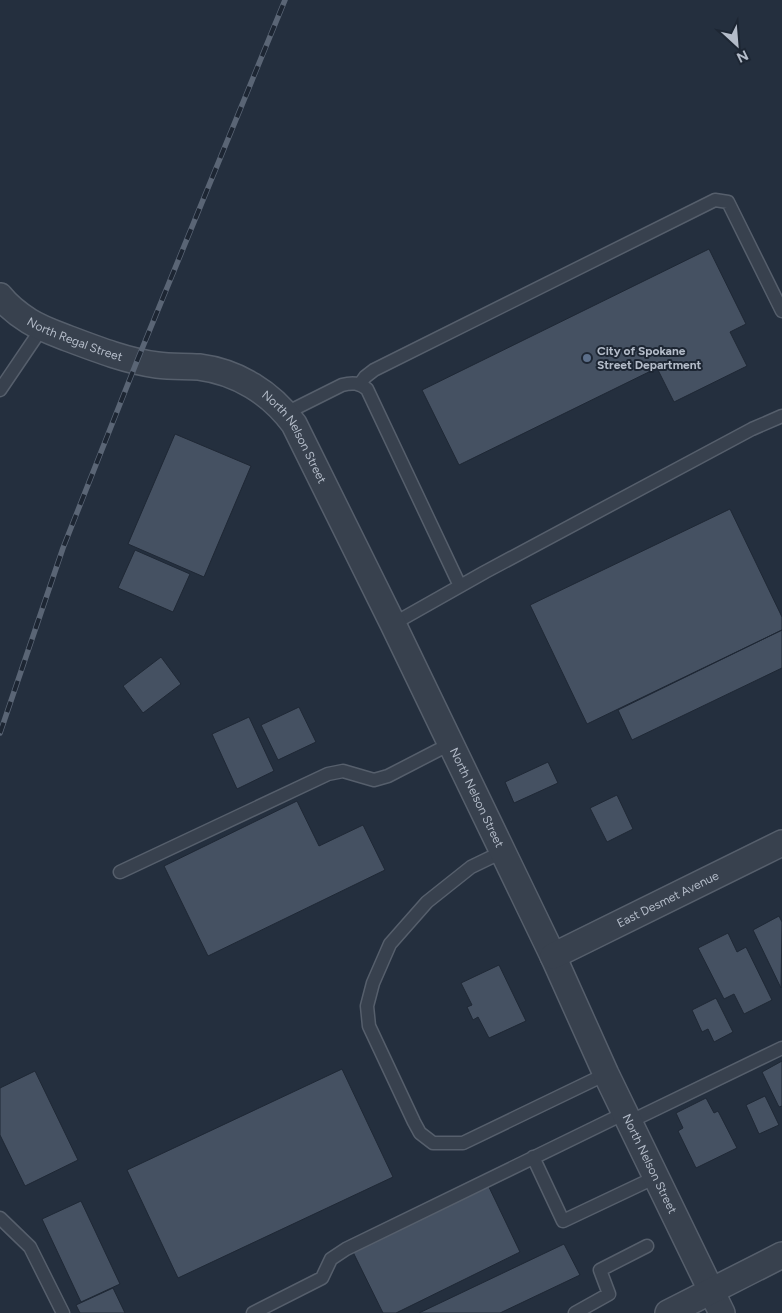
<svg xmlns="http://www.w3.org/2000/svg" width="782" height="1313" viewBox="0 0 782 1313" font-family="Figtree,sans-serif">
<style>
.building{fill:#455162;stroke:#1f2835}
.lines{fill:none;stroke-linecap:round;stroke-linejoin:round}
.lane-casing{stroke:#565f6c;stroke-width:15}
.street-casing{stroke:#565f6c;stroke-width:28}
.lane{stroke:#38414e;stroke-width:12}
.street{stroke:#38414e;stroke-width:25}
.rail-casing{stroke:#5a6575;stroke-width:5.5}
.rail{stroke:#1d2633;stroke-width:4;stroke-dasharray:11;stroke-linecap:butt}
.service-dot{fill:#5c6f8a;stroke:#1d2633;stroke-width:2}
.labels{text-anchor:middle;stroke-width:4;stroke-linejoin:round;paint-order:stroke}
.street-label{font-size:12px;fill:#b4bcc9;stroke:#1d2633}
.poi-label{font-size:12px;font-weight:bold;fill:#b4bcc9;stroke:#1d2633;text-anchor:start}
</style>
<rect width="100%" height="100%" fill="#242f3e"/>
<path class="building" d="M709,249l37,75 -16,8 17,34 -73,36 -17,-34 -198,97 -37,-75z
M175,434l76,32 -47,111 -76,-33z
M730,509l52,108v13l-195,94 -57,-119z
M135,550l55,24 -17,38 -55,-24z
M782,630v38l-150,72 -14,-30z
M161,657l20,27 -38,29 -20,-27z
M299,707l17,35 -38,18 -17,-35z
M249,717l25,54 -37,18 -25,-55z
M548,762l10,21 -44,20 -9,-21z
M617,795l16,34 -26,13 -17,-34z
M297,801l22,45 44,-21 22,45 -177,86 -44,-90z
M779,916l3,6 -1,66 -28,-58z
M728,933l9,19 9,-5 26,53 -28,14 -10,-20 -10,5 -26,-51z
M499,965l27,56 -37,17 -11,-21 -5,3 -6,-13 5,-2 -11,-22z
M716,998l17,34 -19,10 -6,-13 -6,3 -10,-22z
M782,1061v45l-3,1 -17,-35z
M342,1069l51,108 -215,101 -51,-108z
M35,1071l43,89 -53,26 -25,-51v-47z
M765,1096l14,29 -20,9 -13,-29z
M706,1098l8,15 4,-2 19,37 -41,20 -18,-37 5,-3 -7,-15z
M487,1183l33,69 -124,61h-13l-31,-63z
M81,1201l39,83 -39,18 -39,-83z
M564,1244l16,31 -80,38h-81z
M113,1288l12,25h-45l-4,-8z"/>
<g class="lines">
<defs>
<path id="lane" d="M360,384l5,-7 9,-7 341,-170 13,2 54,109
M0,390l42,-62
M286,413l56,-28c11,-3 17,-2 25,4l93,197
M393,624l92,-52 267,-143 30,-13
M502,852l-31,15 -44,35 -37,42 -17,39 -6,23 2,20 45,96 6,11 13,10h30l143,-69
M120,872l208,-98 15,-3 31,9 14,-4 62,-32
M629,1122l153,-74
M533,1157l30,64 93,-44
M0,1218l30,29 33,66
M253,1313l69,-35 9,-19 15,-10 279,-136
M575,1313l34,-19 -9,-24 47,-24"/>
<g id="street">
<path id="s1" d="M0,296c8,10 18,18 29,25 11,7 25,12 38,17 29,11 60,23 90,27 14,2 28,1 42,2 39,5 72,26 95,57l99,200 160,332 53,118 116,239"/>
<path id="s2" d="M553,956l229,-113"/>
<path d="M668,1313l114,-58"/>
</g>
</defs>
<use href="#lane" class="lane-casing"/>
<use href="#street" class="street-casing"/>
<use href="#lane" class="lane"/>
<use href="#street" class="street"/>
<defs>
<path id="rail" d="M0,733l63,-185 74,-187 148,-361"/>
</defs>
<use href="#rail" class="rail-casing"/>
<use href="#rail" class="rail"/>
</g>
<circle class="service-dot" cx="587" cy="358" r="5"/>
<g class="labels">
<g class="street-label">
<text dy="4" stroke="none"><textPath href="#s1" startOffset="88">North Regal Street</textPath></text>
<text dy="4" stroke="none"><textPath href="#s1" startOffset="341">North Nelson Street</textPath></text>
<text dy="4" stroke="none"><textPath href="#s1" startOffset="746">North Nelson Street</textPath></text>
<text dy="4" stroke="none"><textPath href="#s2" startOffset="128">East Desmet Avenue</textPath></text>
<text dy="4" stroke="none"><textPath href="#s1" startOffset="1151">North Nelson Street</textPath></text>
</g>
<g class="poi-label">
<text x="597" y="355">City of Spokane<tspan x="597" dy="14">Street Department</tspan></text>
</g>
</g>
<g transform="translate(737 45) rotate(154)" stroke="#1d2633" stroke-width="4" paint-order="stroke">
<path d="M0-4L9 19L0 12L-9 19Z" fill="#b4bcc9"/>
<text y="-8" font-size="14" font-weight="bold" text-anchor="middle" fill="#b4bcc9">N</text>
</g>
</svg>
